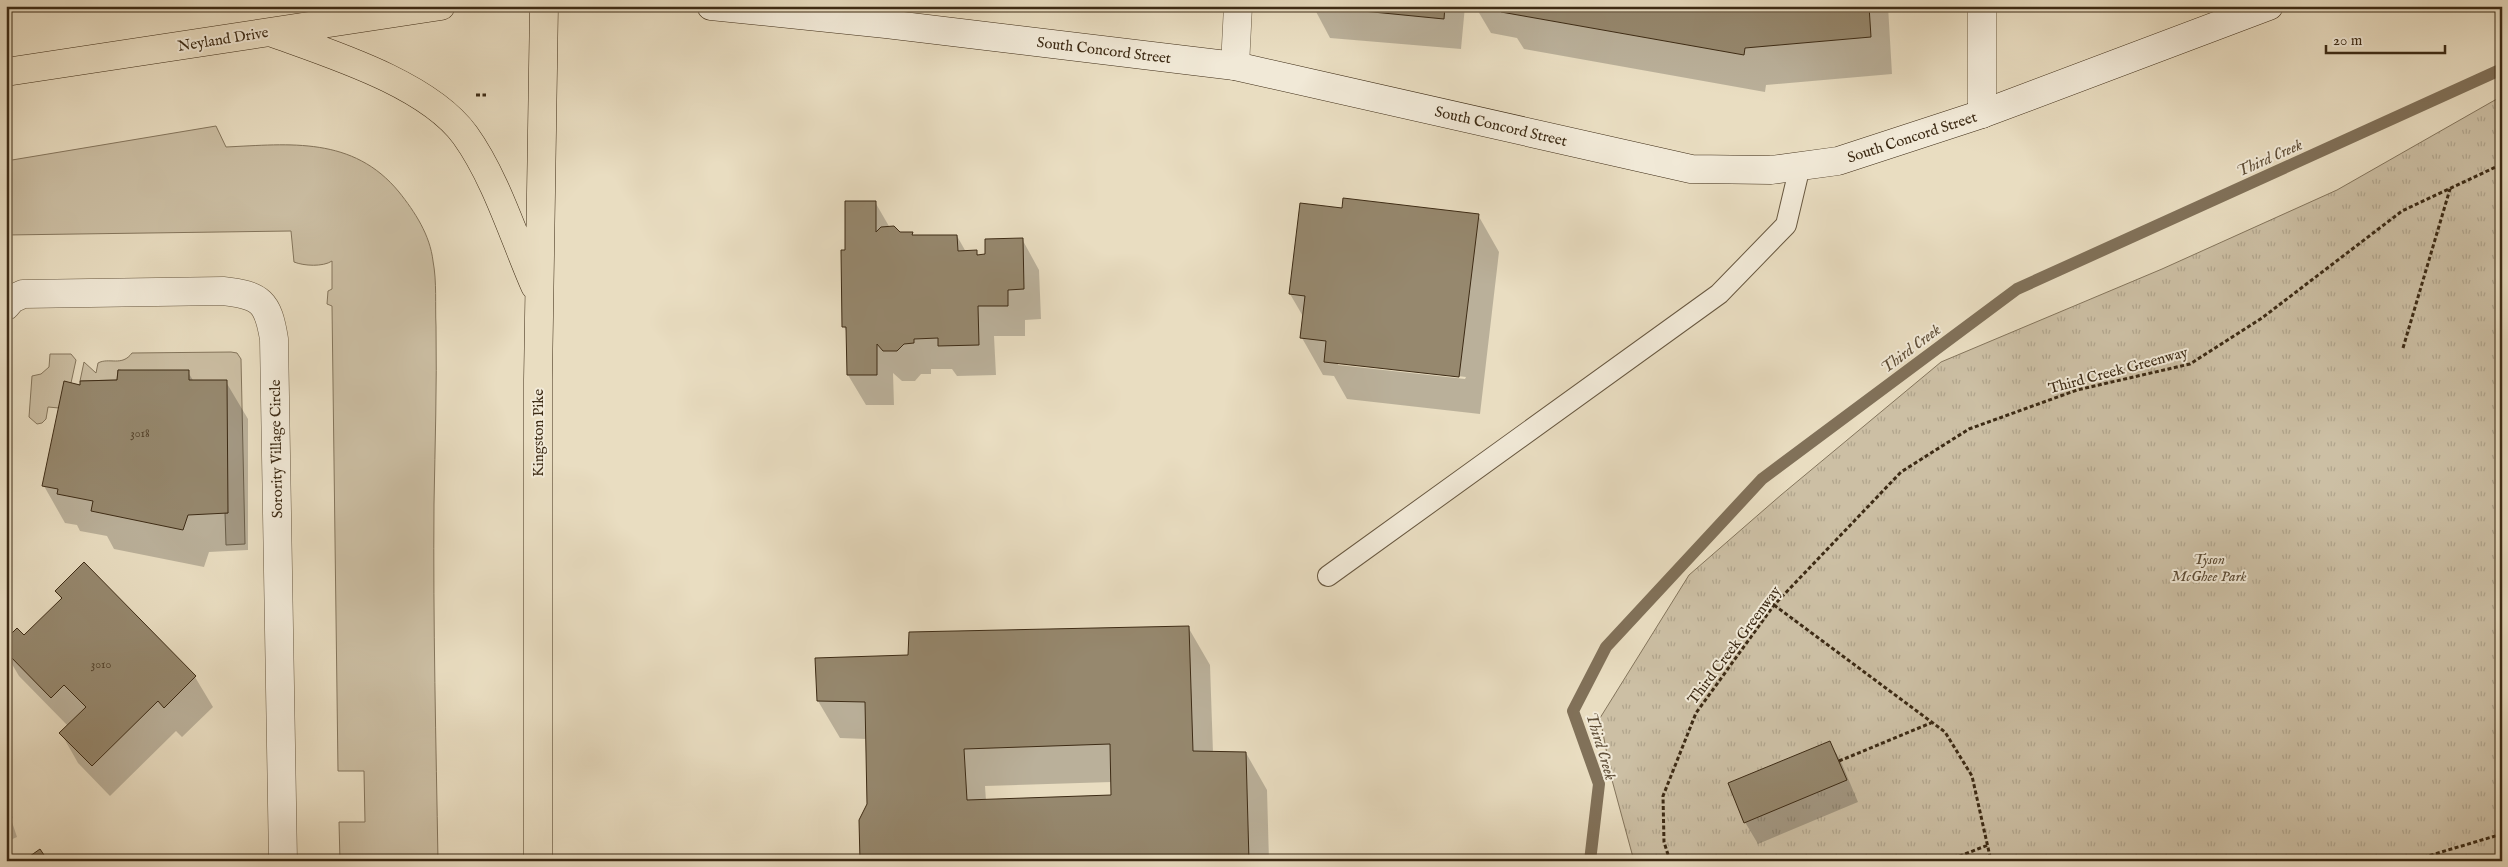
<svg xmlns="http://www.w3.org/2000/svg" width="2508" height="867" viewBox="0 0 2508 867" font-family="'IM FELL English',serif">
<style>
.grass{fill:#ccbfa4;stroke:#84755c}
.park{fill:url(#park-tufts);stroke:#84755c}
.shadow{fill:#0003;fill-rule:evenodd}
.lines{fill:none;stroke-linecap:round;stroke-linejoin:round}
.stream{stroke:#817159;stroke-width:12}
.building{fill:#96886e;stroke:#3d2b15;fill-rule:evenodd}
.lane-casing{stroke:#685840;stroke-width:22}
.street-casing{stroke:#685840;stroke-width:29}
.secondary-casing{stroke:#3d2b15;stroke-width:29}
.primary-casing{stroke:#3d2b15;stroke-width:29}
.path{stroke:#3d2b15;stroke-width:3;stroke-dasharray:4 2.5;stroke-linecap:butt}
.lane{stroke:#f1e9d7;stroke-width:20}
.street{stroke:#f1e9d7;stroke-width:28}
.secondary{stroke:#f1e9d7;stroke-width:28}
.primary{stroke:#e9ddc1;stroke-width:28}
.labels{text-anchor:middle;stroke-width:4;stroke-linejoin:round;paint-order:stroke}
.number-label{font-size:12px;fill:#53422b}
.street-label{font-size:15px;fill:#3d2b15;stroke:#f1e9d7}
.park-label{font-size:15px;font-style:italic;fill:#5a4932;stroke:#f1e9d7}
.water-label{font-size:16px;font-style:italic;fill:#5f4e37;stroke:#f1e9d7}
</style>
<defs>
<pattern id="park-tufts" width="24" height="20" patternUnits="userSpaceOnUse" patternTransform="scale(1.25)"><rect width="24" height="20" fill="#ccbfa4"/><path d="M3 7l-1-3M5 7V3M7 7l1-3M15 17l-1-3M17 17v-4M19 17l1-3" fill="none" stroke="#b0a48c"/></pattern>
</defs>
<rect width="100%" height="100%" fill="#e9ddc1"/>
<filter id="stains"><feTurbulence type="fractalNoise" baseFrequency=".004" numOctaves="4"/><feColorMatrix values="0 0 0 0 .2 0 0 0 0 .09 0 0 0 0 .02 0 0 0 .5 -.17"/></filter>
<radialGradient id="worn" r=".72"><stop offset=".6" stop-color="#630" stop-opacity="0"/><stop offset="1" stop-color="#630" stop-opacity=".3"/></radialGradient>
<path class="grass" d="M216,126l10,21c64,-3 127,-11 173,45 16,20 31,43 34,69 4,21 2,44 3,65 1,59 -1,119 -2,178 -1,119 2,238 4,357h-98l-1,-39h26l-1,-51h-26l-6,-465 -5,-2 1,-13 4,-2v-28c-9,6 -28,5 -38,1l-3,-31 -285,4v-74z
M231,352l6,1 4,6 4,185 -19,1 -1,-32h3l-39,-133 -71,-10 -1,10 -37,1 4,-19 12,11 2,-10c11,-6 24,4 34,-10z
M50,354h21l5,6 -5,23 -12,25 -11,-1 -2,12 -4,4 -5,1 -8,-7 3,-41 9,-2 8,-7z"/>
<path class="park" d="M2502,96v765h-868l-22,-81 -12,-62 89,-143 92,-80 160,-133 221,-93 175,-79z"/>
<path class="shadow" d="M1313,6h152l-4,43 -131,-11z
M1475,6h413l4,68 -126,11 -1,7 -241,-43 -7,-11 -26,-5z
M875,202l15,26 9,5h13l2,4 43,-1 9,16h10l3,4h7l36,-17 17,31 2,49 -16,1v16h-31l2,39 -39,1 -5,-7h-21v5h-10l-6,7h-13l-9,-8 1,32h-28l-18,-30v-41l-4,-7 -2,-76h5z
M1343,209l135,6 21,37 -19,162 -133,-15 -13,-23 -11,-1 -21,-37 2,-20 -14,-24zM1338,362l128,15 -1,2 -127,-14z
M188,372l6,10h32l22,37v131l-39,2 -5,15 -90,-18 -7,-13 -27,-5 -3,-6 -12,-2 -21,-37 37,-99z
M57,592l138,85 18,30 -31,30 -6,-6 -66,65 -32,-33 -17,-30 7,-7 -49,-50 -13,-22v-13l18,-4 38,-37z
M1188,627l22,38 3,88h33l21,37 2,71h-407l6,-57 -1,-65 -27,-1 -22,-37 91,-45zM1112,782l1,15 -127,4 -1,-15z
M1830,742l12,22 16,38 -100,42 -13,-22z
M6,801l7,17 -2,1 6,18 -11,5z"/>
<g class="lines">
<path class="stream" d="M1590,861l9,-77 -26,-73 33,-64 156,-168 255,-190 485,-220"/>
</g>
<path class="building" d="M1312,6h133l-1,13z
M1502,6h367l2,31 -126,11 -1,7 -243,-43z
M1343,198l136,16 -20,163 -135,-15 2,-21 -26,-3 5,-42 -16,-2 11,-91 42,5z
M845,201h31v31l5,-5 13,-1 6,6h13l-1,3h45l1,16 19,-1v5l8,-1v-15l38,-1 1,51 -16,1v16h-30l1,39 -41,1v-8l-24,1v4l-10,1 -7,7h-14l-6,-7v31h-30l-1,-48h-4l-1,-77h4z
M118,370h71v10h38l1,133 -40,2 -5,15 -92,-19 2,-10 -36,-7 1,-5 -16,-3 22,-105 16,4v-4l37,-1z
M84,562l112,114 -32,32 -6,-7 -66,65 -33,-33 27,-26 -22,-22 -13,13 -45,-46v-13l11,-11 7,7 38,-37 -7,-7z
M1189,626l4,125 53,1 3,109h-389l-1,-41 8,-16 -2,-102 -48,-1 -2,-43 93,-3 1,-23zM1110,744l1,51 -144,5 -3,-51z
M1830,741l17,39 -103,43 -16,-40z
M40,849l8,12h-25z"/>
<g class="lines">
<defs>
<path id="lane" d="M1328,576l391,-282 67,-69 14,-59"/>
<path id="street" d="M1982,6v108
M1235,66l3,-60
M6,306l6,-7 11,-5 200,-3c38,4 45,11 51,48l9,522"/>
<path id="secondary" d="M711,6l175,18 349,42 456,103 80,1 67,-9 144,-47 287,-108"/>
<path id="primary" d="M273,33c58,21 155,51 192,102 31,43 49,103 70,151
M6,72l435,-66
M538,861v-481l6,-374"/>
</defs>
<use href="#lane" class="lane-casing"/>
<use href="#street" class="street-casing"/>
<use href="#secondary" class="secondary-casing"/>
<use href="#primary" class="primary-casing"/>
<path class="path" d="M476,95h10
M2403,348l47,-159
M1774,605l171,127 27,44 19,85
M1839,761l92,-38
M1670,861l-6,-19 -1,-46 33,-83 78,-108 127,-133 68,-43 108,-39 113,-26 72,-46 140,-107 100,-47
M1947,861l41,-16
M2411,861l91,-27"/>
<use href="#lane" class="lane"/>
<use href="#street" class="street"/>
<use href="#secondary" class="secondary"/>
<use href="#primary" class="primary"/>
</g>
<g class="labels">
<g class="number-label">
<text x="140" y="437">3018</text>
<text x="101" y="668">3010</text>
</g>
<g class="street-label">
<text transform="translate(223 39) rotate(-9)" y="5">Neyland Drive</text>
<text transform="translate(1104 50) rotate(7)" y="5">South Concord Street</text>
<text transform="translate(1501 126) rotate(13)" y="5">South Concord Street</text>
<text transform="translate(1912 137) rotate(-18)" y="5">South Concord Street</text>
<text transform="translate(2118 370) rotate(-15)" y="5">Third Creek Greenway</text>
<text transform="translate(538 433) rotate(-90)" y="5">Kingston Pike</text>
<text transform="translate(276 449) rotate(-91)" y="5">Sorority Village Circle</text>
<text transform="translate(1734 645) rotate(-53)" y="5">Third Creek Greenway</text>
</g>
<g class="park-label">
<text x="2209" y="564">Tyson<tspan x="2209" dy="17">McGhee Park</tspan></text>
</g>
<g class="water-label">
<text transform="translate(2269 157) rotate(-24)" y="6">Third Creek</text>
<text transform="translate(1910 348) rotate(-37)" y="6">Third Creek</text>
<text transform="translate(1602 746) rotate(73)" y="6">Third Creek</text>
</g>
</g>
<rect width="2508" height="867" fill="none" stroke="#e9ddc1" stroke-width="25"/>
<rect x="8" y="8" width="2493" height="852" fill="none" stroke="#3d2b15" stroke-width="2.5"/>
<rect x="12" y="12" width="2483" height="842" fill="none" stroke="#3d2b15"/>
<path d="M2326 45v8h119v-8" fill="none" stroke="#3d2b15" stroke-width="2.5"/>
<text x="2333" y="45" font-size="15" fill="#3d2b15" stroke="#f1e9d7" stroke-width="4" paint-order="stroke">20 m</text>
<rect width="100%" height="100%" filter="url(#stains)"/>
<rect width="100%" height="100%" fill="url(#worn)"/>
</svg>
